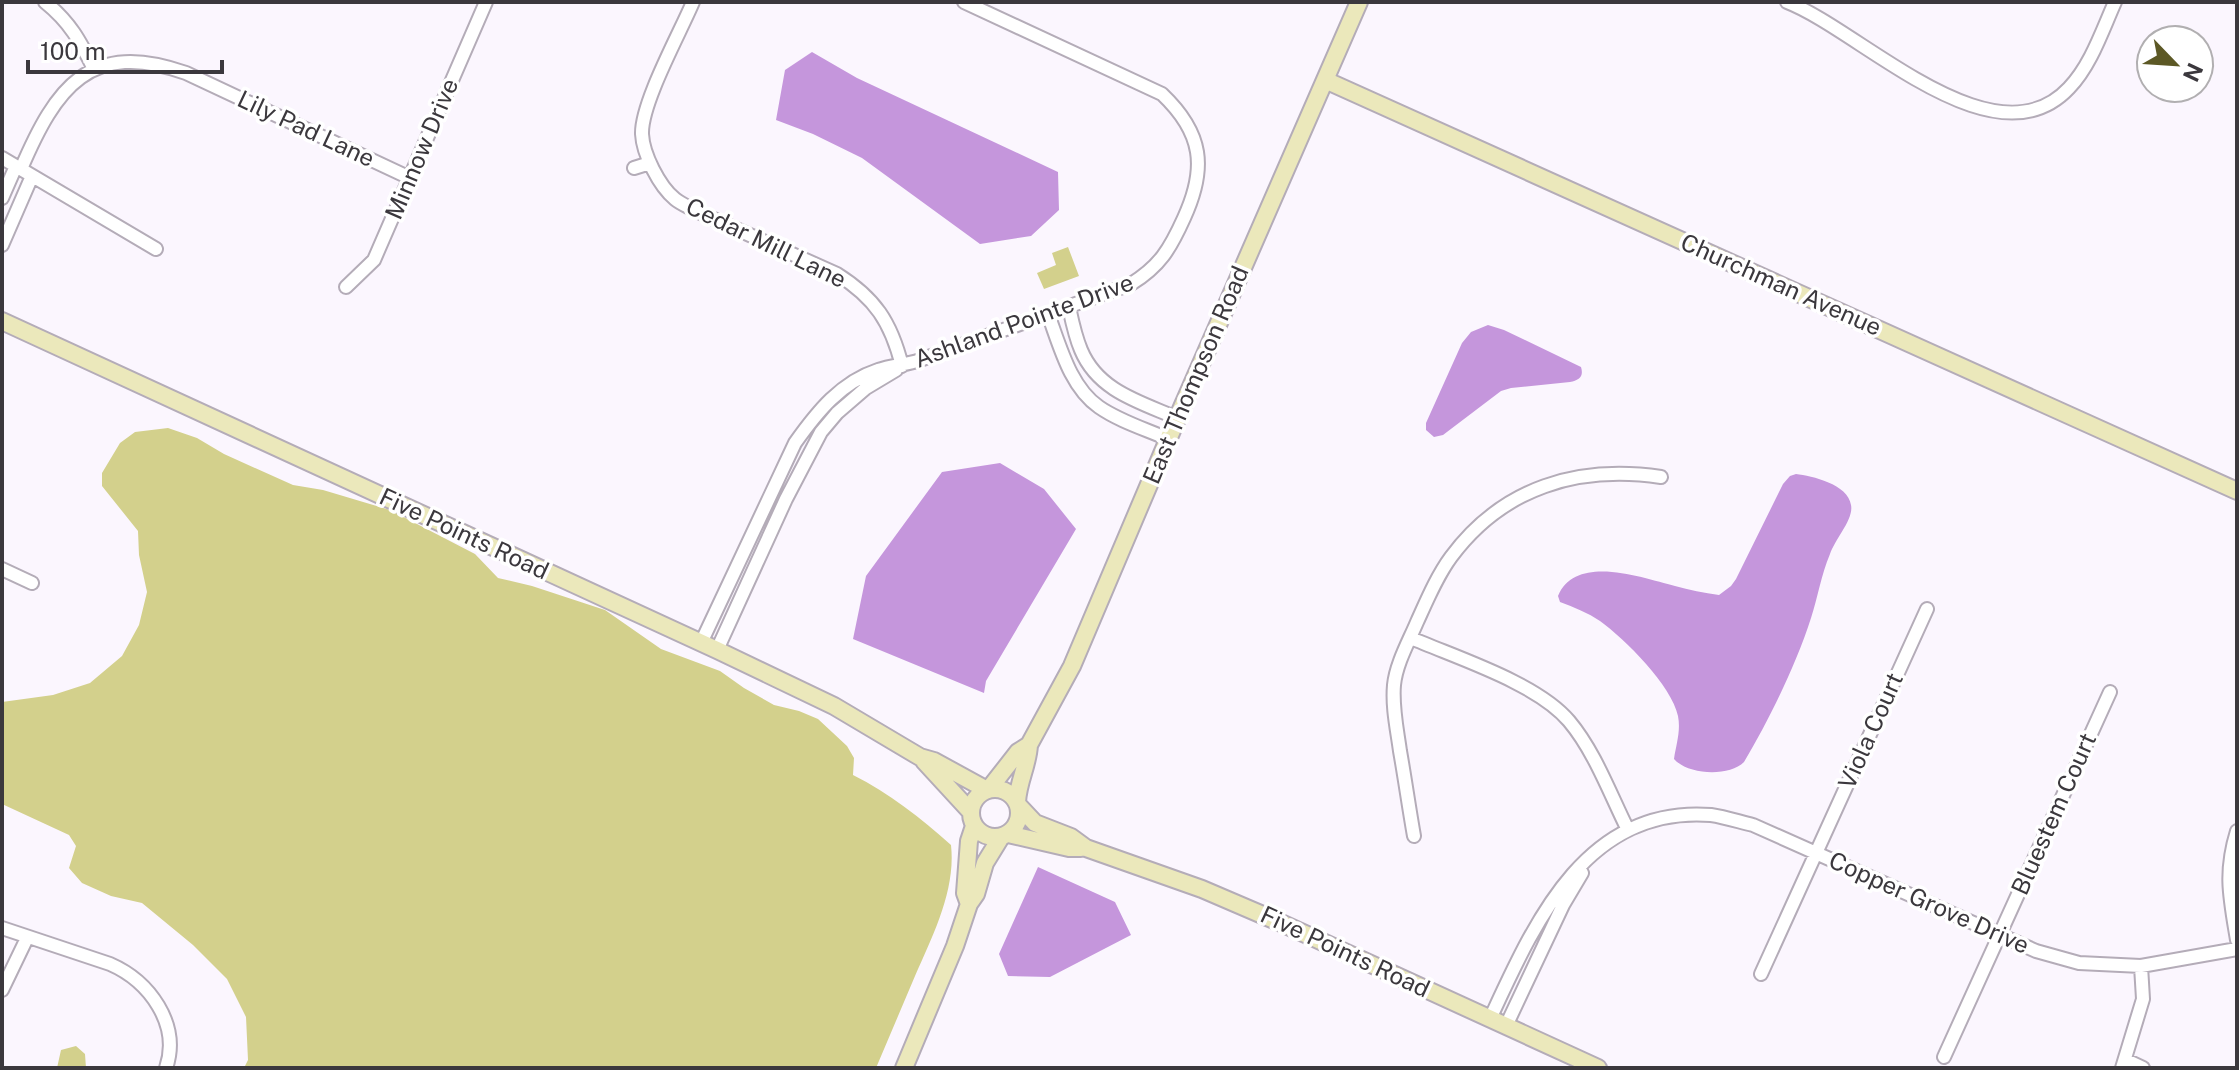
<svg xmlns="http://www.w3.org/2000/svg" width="2239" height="1070" viewBox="0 0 2239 1070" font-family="'Public Sans',sans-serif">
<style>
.green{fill:#d3d08c}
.water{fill:#c596dc}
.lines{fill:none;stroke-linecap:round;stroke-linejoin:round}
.street-casing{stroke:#b4acb8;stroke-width:16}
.secondary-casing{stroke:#b4acb8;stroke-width:20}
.street{stroke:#fff;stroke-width:12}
.secondary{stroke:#ebe8bb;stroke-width:16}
.labels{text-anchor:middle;stroke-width:7;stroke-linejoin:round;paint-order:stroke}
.street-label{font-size:24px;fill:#3b383d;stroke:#fff}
</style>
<rect width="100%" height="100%" fill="#fbf6fe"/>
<path class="green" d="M1068,247l11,29 -35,13 -7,-16 19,-8 -4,-12z
M168,428l29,10 27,16 69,31 30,5 67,20 85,44 23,24 34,8 73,24 56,39 59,22 24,17 30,17 25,6 19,8 29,27 7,12 -1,17c36,18 68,43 98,70 5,45 -18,90 -36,131 -13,31 -26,61 -39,92h-632l4,-8 -2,-43 -19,-38 -34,-34 -51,-42 -31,-7 -29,-13 -13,-15 7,-22 -7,-11 -67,-31v-102l51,-7 37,-12 32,-27 17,-31 8,-33 -8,-37 -1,-24 -36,-45v-13l18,-30 15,-11z
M76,1046l9,8 1,14h-29l4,-18z"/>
<path class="water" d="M812,52l45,26 201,94 1,38 -28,26 -51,8 -118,-86 -49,-24 -37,-14 9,-50z
M1488,325l16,5 77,37c3,10 -2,13 -11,15l-59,6 -10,3 -58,44 -9,2 -8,-7v-7l36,-80 9,-11z
M1000,463l44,26 32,40 -90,152 -2,12 -131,-54 13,-63 76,-104z
M1796,474c16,2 52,10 55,31 3,14 -16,34 -21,49 -9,21 -12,43 -19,64 -15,47 -42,102 -67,144 -15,15 -56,13 -70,-3 2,-14 7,-28 4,-43 -6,-30 -53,-77 -78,-95 -12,-8 -26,-14 -40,-19l-2,-6c18,-43 85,-18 117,-10 14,4 29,7 44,9l12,-9 5,-7 47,-95 7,-8z
M1038,867l77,35 16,33 -81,42 -42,-1 -9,-22z"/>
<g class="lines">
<defs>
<path id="street" d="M45,2c25,20 35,39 49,67
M693,2c-13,31 -52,101 -51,132 1,20 17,52 33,65 6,5 14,8 21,12l141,63c38,24 54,48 65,92
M1787,2c73,28 207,166 282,86 22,-23 33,-57 46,-86
M2,158l154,91
M634,168l16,-5
M21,169c35,-82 69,-130 165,-96l224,105
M2,198l14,-32
M2,245l30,-69
M346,287l28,-27 112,-258
M1069,307c3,14 6,29 12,43 17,41 59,52 96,68
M1048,314c12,32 22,73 51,93 20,14 46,22 69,32
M2,569l30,14
M1411,638c46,20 126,45 158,83 26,31 41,73 59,109
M701,643l94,-200c22,-31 46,-61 83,-73 14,-5 29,-5 42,-10l211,-76c29,-18 39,-35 53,-66 23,-50 19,-85 -22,-124l-198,-92
M717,650l69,-151 35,-67 16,-19 29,-25 30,-18
M2237,831c-13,42 -7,67 0,109
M1414,836c-5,-28 -9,-57 -14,-85 -3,-22 -8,-44 -6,-66 2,-21 15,-44 23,-63 10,-22 20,-46 34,-65 52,-70 127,-92 210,-80
M2,928l108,36c39,17 71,60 56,104
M1761,974l166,-365
M2,990l25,-52
M1490,1019c44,-95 95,-214 221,-204 14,2 29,7 42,10l283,126 43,12 62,3 96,-17
M1506,1026l57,-121 19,-32
M1944,1057l166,-365
M2126,1060l17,8
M2122,1068l21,-69 -2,-33"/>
<path id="secondary" d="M1325,80l912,411
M2,321l715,329 117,56 86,51 14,4 53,29
M924,761l46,50
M971 813a24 24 0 1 1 48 0a24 24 0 1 1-48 0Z
M989,789l29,-37 11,-7
M1017,802c1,-20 11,-37 12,-57l43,-79 101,-238 186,-426
M1019,806l16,17 36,14 15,11 116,41 77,33 319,146
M1008,834l61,14h12
M969,904l-4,-11 4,-52 5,-15
M904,1068l51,-122 14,-42 7,-10 9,-31 16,-26"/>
</defs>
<use href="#street" class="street-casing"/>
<use href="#secondary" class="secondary-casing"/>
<use href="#street" class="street"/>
<use href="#secondary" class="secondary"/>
</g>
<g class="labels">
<g class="street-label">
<text transform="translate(306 129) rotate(25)" y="8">Lily Pad Lane</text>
<text transform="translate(422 149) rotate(-67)" y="8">Minnow Drive</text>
<text transform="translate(766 243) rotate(26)" y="8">Cedar Mill Lane</text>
<text transform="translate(1781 285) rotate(24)" y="8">Churchman Avenue</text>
<text transform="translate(1024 321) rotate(-20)" y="8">Ashland Pointe Drive</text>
<text transform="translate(1196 375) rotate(-67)" y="8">East Thompson Road</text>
<text transform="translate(464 534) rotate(25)" y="8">Five Points Road</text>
<text transform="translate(1871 731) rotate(-66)" y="8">Viola Court</text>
<text transform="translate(2054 814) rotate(-66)" y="8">Bluestem Court</text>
<text transform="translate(1929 903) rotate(24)" y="8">Copper Grove Drive</text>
<text transform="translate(1345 952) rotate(25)" y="8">Five Points Road</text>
</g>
</g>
<rect width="2239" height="1070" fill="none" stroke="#3b383d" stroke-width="8"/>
<g transform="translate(2175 64) rotate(115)"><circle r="38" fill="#ffffff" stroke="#b1afb1" stroke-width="2"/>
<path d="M0-6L14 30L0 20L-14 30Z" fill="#5c5825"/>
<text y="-12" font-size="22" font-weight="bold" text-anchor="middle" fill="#3b383d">N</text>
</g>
<path d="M28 60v12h194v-12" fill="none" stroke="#3b383d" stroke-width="4"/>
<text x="40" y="60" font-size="24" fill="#3b383d" stroke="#ffffff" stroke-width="6" paint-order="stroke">100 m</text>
</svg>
